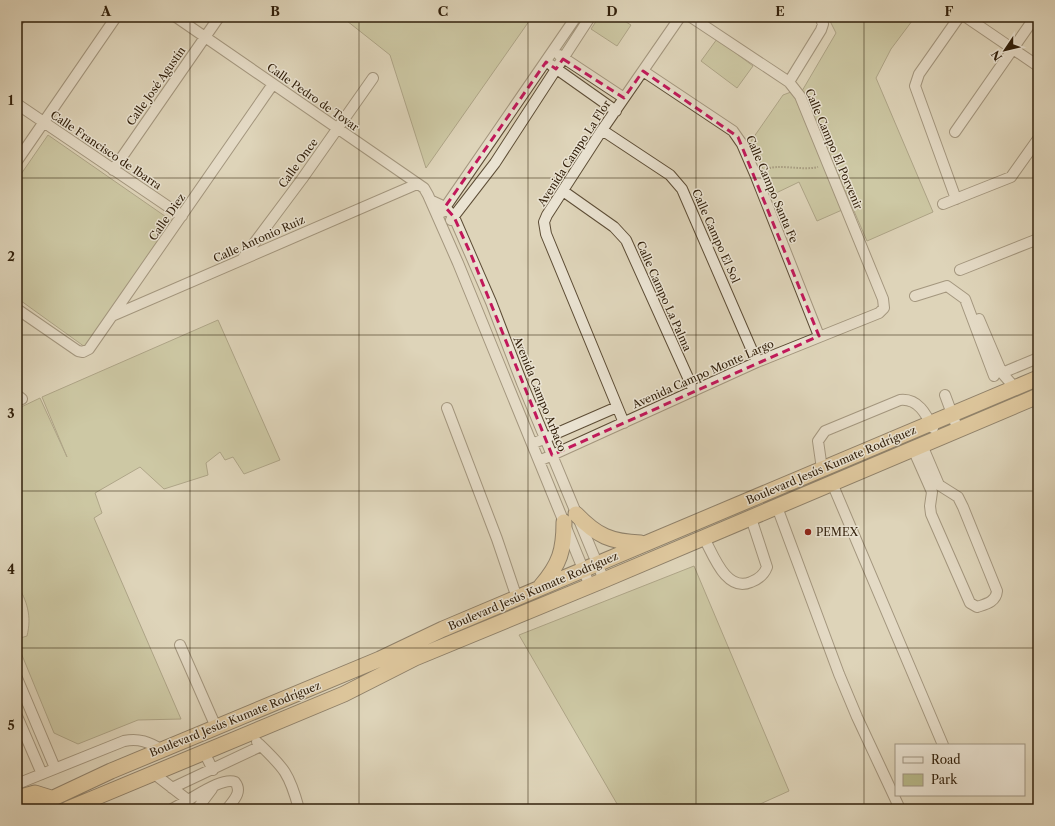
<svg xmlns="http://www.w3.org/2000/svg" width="1055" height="826" viewBox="0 0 1055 826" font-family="'Libre Caslon Text',serif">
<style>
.green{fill:#b8bb8b;stroke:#756e4b}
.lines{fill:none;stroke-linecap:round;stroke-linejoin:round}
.minor-casing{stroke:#5d4d36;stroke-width:12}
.highway-casing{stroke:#32200b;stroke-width:17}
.path{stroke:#32200b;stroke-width:2;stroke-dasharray:1 2;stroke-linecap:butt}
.minor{stroke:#eae3d2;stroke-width:10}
.highway{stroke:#dfba7c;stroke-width:15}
.marked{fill:none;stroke:#c2185b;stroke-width:3;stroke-dasharray:8 5;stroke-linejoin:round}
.grid{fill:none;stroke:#32200b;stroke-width:1;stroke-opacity:0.55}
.poi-dot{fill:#8f2418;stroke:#eae3d2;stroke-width:1.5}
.labels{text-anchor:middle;stroke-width:3;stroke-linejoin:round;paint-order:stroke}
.street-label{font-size:11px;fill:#32200b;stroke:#eae3d2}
.poi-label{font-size:11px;fill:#32200b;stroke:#eae3d2;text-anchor:start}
.neatline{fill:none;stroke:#32200b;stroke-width:1.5}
.grid-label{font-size:13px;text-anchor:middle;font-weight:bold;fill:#32200b}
</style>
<rect width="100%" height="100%" fill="#ded4b9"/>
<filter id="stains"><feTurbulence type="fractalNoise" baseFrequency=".005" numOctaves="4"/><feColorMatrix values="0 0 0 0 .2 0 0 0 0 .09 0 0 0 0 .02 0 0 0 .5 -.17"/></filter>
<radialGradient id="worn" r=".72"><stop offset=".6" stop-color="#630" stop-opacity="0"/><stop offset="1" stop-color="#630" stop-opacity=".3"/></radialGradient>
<path class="green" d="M342,17h190l-106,151 -36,-113z
M599,17h19l13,8 -14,21 -26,-17z
M828,17h79l5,4 -21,28 -15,29 57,134 -66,29 -65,-150 34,-58z
M717,39l36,27 -16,22 -36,-27z
M791,92l5,3 46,115 -25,11 -18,-39 -25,12 -23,-53 32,-46z
M48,135l124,86 -87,126 -68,-49v-118z
M218,320l62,140 -36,14 -11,-17 -8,3 -5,-8 -14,11 2,12 -44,14 -24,-22 -45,26 7,20 -8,5 87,201 -43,1 -60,24 -24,-11 -37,-90v-4l10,-3c5,-20 0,-35 -10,-52v-175l23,-11 27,59 -25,-60z
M694,566l95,225 -40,18h-129l-101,-174z"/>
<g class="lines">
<defs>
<path id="minor" d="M176,17l248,171 4,7 30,68 132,323
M966,17l72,49
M17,22l4,-5
M559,55l65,43
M551,65l65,46
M643,71l90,60 9,13 13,30 64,162
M789,82l32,-52 2,-6 -3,-7
M17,104l165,112
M602,130l68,45 12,14 75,173
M955,132l80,-115
M17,161l99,-144
M113,170l106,-153
M563,191l51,36 12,13 68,151
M956,199l-41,-113 4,-12 40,-57
M432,201l13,6 9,10 37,85 31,81 82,197
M943,204l68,-27 27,-38
M442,212l134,-195
M451,220l44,-57 95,-146
M243,258l59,-79 71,-101
M960,270l78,-31
M915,296l32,-10 18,13 29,77
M17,309l61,42 5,1 6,-3 184,-265
M112,316l305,-132
M979,319l23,54 13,15
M1002,373l36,-15
M17,395l5,4
M945,395l13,35
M447,408l50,131 20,59
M624,423l-78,-189 -2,-12 3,-7 55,-85 78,-113
M532,444l85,-37
M913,449l19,43 -2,14 1,8 39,89 7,4c9,-3 19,-5 20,-16l-34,-84 -5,-10 -19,-12 -17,-40
M539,461l218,-99 122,-49 5,-5 -1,-9 -83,-203 -11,-14 -98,-65
M822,469l-4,-28 7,-10 75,-31c18,-2 26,14 33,28
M832,483l111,262
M777,507l62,167 18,43 43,92
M704,538c9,16 22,55 47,44 8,-3 13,-7 16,-15l-16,-49
M180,645l36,82
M17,678l38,90
M17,716l25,58
M257,742c27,26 32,30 42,67
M204,752l9,18
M153,773l35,27c11,-6 36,-23 47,-18 8,10 -2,19 -8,27
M17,784l107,-43c15,-3 25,1 38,9
M172,788l89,-42
M172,809l16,-9
M197,809l15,-20"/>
<path id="highway" d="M576,514c21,22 35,28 65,29
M541,586c19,-22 23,-36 23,-64
M17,798l18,-5 16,5
M30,809l81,-38 269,-112 63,-30 595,-251
M68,809l276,-115 71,-36 189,-78 434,-184"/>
</defs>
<use href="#minor" class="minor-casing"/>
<use href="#highway" class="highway-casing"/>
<path class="path" d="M764,170c14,-7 37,1 54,-3"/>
<use href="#minor" class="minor"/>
<use href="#highway" class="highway"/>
</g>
<path d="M0 0H1055V826H0ZM563,59l61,39 19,-27 95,66 81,199 -267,119 -80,-198 -18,-40 -9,-10 101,-145 10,7z" fill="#ded4b9" fill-opacity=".55" fill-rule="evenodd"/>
<path class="marked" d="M563,59l61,39 19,-27 95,66 81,199 -267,119 -80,-198 -18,-40 -9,-10 101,-145 10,7z"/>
<path class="grid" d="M190,17v792M359,17v792M528,17v792M696,17v792M864,17v792M17,178h1021M17,335h1021M17,491h1021M17,648h1021"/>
<circle class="poi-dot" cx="808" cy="532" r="4"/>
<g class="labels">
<g class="street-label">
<text transform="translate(156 86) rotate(-55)" y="4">Calle José Agustín</text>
<text transform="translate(313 97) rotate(35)" y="4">Calle Pedro de Tovar</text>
<text transform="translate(834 149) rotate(67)" y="4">Calle Campo El Porvenir</text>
<text transform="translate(106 150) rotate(34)" y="4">Calle Francisco de Ibarra</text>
<text transform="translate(574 153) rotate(-57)" y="4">Avenida Campo La Flor</text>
<text transform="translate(298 163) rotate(-54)" y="4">Calle Once</text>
<text transform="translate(772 189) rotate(67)" y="4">Calle Campo Santa Fe</text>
<text transform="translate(167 217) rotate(-55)" y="4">Calle Diez</text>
<text transform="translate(716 236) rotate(66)" y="4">Calle Campo El Sol</text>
<text transform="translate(259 239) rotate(-24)" y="4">Calle Antonio Ruiz</text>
<text transform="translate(664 296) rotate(66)" y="4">Calle Campo La Palma</text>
<text transform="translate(703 374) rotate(-24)" y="4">Avenida Campo Monte Largo</text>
<text transform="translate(540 394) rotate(68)" y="4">Avenida Campo Arbaco</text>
<text transform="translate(831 465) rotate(-23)" y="4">Boulevard Jesús Kumate Rodríguez</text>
<text transform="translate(533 591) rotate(-23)" y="4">Boulevard Jesús Kumate Rodríguez</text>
<text transform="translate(235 719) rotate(-22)" y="4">Boulevard Jesús Kumate Rodríguez</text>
</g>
<g class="poi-label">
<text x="816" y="536">PEMEX</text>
</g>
</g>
<rect width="1055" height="826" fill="none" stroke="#ded4b9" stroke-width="44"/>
<rect x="895" y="744" width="130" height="52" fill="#eae3d2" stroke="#a09582"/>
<rect x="903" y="757" width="20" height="6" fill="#eae3d2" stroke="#a09582"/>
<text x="931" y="764" font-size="12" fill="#32200b">Road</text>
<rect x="903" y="774" width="20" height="12" fill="#b8bb8b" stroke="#a09582"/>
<text x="931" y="784" font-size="12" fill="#32200b">Park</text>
<g transform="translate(1005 50) rotate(235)" stroke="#eae3d2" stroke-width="3" paint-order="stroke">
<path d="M0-3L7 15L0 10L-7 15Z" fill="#32200b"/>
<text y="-6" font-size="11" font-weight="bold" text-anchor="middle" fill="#32200b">N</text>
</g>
<rect x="22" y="22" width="1011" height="782" class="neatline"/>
<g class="grid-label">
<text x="106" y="16">A</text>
<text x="275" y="16">B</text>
<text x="443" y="16">C</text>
<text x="612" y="16">D</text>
<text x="780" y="16">E</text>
<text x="949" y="16">F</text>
<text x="11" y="105">1</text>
<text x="11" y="261">2</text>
<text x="11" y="418">3</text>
<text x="11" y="574">4</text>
<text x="11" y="730">5</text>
</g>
<rect width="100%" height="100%" filter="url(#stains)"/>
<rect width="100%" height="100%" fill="url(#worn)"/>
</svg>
